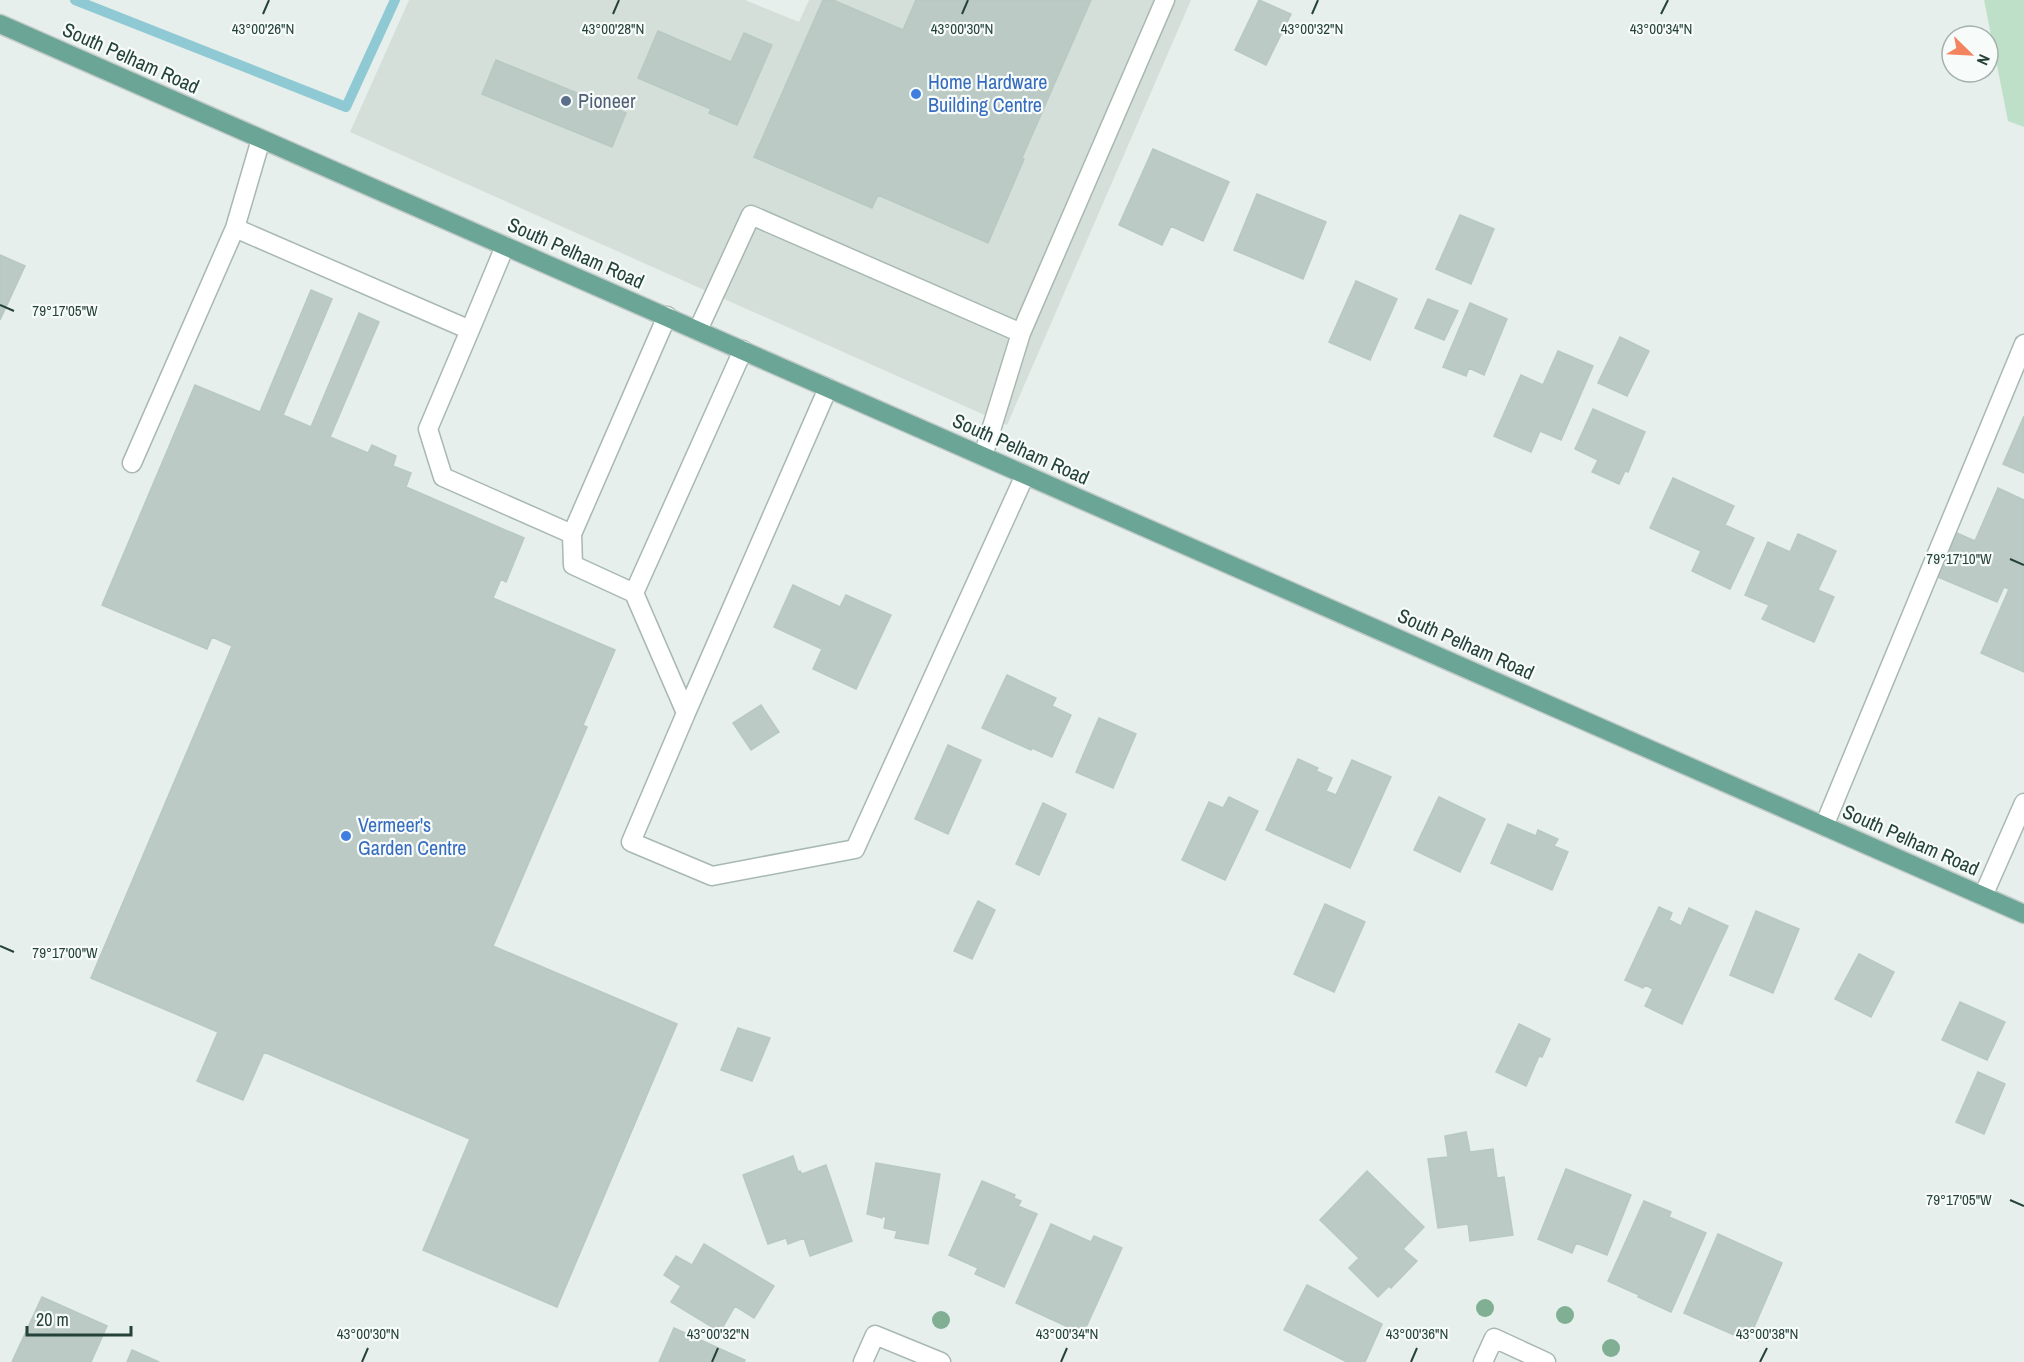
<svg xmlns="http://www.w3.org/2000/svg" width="2024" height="1362" viewBox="0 0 2024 1362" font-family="'Archivo Narrow',sans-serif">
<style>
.built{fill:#d4dfda}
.green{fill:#bfe0c8}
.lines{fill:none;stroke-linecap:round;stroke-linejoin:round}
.stream{stroke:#8ec9d4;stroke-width:10}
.building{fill:#bbcac4;stroke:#b8c9c2;stroke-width:1.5}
.minor-casing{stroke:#a8b8b2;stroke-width:21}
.major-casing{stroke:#c2cac8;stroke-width:21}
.minor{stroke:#fff;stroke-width:18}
.major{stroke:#6aa596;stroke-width:18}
.tree{fill:#80af93}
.ticks{fill:none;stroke:#24423a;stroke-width:2}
.shop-dot{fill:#3f7fe0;stroke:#f7fbf9;stroke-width:2}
.service-dot{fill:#5c6f8a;stroke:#f7fbf9;stroke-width:2}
.labels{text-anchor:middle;stroke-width:4.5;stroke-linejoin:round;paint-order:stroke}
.street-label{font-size:20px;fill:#24423a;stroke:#f7fbf9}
.shop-label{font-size:20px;fill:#366cbe;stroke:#f7fbf9;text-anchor:start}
.service-label{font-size:20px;fill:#4e5e75;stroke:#f7fbf9;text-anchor:start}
.ticks-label{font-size:15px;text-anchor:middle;fill:#24423a;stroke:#f7fbf9;stroke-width:4.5;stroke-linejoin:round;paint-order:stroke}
</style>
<rect width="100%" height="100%" fill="#e6efeb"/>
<path class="built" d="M409,0h336l54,22 10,-22h382l-184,425 -657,-293z"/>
<path class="green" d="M1984,0h40v127l-16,-6z"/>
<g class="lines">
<path class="stream" d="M75,0l271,107 49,-107"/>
</g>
<path class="building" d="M823,0h10l70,30 13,-30h175l-69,158 2,1 -36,84 -110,-48 -6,13 -118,-51z
M1259,0l32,14 -25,51 -31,-15z
M658,31l73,31 13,-29 28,12 -35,80 -28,-12 2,-4 -73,-31z
M496,60l130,53 -14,34 -130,-53z
M1153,149l76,33 -26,59 -32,-15 -9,19 -43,-20z
M1257,194l69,28 -23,57 -69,-29z
M1460,215l34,14 -23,55 -35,-15z
M0,255l25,11 -25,54z
M1356,281l41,18 -27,61 -41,-18z
M311,290l21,9 -49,116 28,12 48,-114 20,9 -49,115 38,16 4,-8 24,11 -3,10 18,7 -5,14 118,51 -18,44 -5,-3 -8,19 122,52 -32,75 4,2 -94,219 184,78 -120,283 -134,-57 47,-111 -206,-87 -21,48 -46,-19 21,-49 -127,-54 141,-332 -20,-9 -5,12 -105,-44 93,-220 65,27z
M1428,299l30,12 -14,29 -29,-12z
M1470,303l37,16 -23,56 -15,-7 -3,8 -23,-9z
M1620,337l29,14 -22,45 -29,-13z
M1558,351l35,15 -32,74 -21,-9 -9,21 -37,-16 27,-61 22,10z
M1593,409l52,23 -17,40 -3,-1 -6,13 -27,-12 6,-12 -23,-11z
M2024,416v57l-21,-9z
M1673,478l61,28 -9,19 29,13 -24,51 -38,-18 9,-20 -51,-23z
M1998,488l26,12v172l-43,-19 28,-64 -5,-2 -7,15 -66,-28 19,-44 25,11z
M1798,534l38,17 -18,39 16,7 -20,45 -52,-23 7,-14 -24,-10 23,-53 22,10z
M793,585l47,22 6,-12 45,20 -35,74 -43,-20 9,-20 -48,-22z
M1007,675l49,23 -4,8 19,9 -19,42 -20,-9 -1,2 -49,-22z
M761,705l18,27 -28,18 -18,-27z
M1099,718l37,16 -23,54 -37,-16z
M948,745l33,15 -33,74 -33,-15z
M1298,759l20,9 -2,3 16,7 -6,13 10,4 16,-35 39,17 -41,91 -84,-38z
M1229,797l29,14 -33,69 -43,-20 27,-58 14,6z
M1439,797l46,22 -25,53 -46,-22z
M1043,803l23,11 -27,61 -23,-11z
M1508,824l28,12 2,-6 20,9 -4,7 14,6 -16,38 -61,-27z
M978,901l17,9 -23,49 -18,-8z
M1325,904l40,18 -31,70 -40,-18z
M1659,907l13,6 -3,7 12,6 8,-18 39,18 -46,98 -37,-18 8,-17 -8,-4 -2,3 -18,-8z
M1756,911l43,18 -26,64 -43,-18z
M1859,954l35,18 -23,45 -36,-18z
M1960,1002l45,20 -18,38 -45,-20z
M1519,1024l31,15 -8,18 -3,-1 -13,30 -30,-14z
M738,1028l32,10 -18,43 -31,-11z
M1978,1072l27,12 -21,50 -28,-12z
M1466,1132l4,20 23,-3 4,29 7,-1 9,58 -43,6 -2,-17 -30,4 -10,-69 20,-2 -3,-21z
M793,1156l5,16 2,-1 2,3 24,-9 26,76 -42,15 -6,-18 -16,6 -2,-6 -18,6 -25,-69z
M876,1163l64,11 -12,70 -33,-6 2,-7 -13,-3 2,-11 -4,-1v2l-15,-4z
M1566,1169l65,26 -24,60 -31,-12 -4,10 -34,-14z
M1367,1171l57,56 -21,22 14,12 -26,27 -2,-2 -11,11 -29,-29 10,-10 -39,-38z
M982,1181l33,14 -1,3 7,3 -3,5 19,8 -33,73 -29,-13 3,-6 -29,-13z
M1644,1201l27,11 -2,5 37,16 -35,79 -33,-15 1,-2 -31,-14z
M1051,1224l40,18 3,-6 28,12 -39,86 -67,-31z
M1718,1234l64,29 -34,78 -64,-28z
M704,1244l70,42 -20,32 -19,-12 -15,26 -49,-30 10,-16 -17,-11 12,-19 16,9z
M1307,1285l75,39 -17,38h-18l-63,-32z
M42,1297l65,29 -16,36h-79z
M674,1328l71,32 -1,2h-85z
M132,1350l27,12h-32z"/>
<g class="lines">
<defs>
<path id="minor" d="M235,228l235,102 35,-84
M470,330l-42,99 15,48 129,57 95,-218
M698,330l53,-115 270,118 -38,123
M1021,333l144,-333
M132,463l103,-235 26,-89
M572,534l1,31 61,28 109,-243
M634,593l52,120 142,-325
M686,713l-55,129 81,34 143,-27 170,-374
M1824,826l200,-482
M1983,896l41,-93
M863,1362l12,-27 66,27
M1483,1362l11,-24 52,24"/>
<path id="major" d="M0,24l2024,890"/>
</defs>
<use href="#minor" class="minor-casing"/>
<use href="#major" class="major-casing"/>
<use href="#minor" class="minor"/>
<use href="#major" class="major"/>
</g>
<g class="tree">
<circle cx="1485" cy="1308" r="9"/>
<circle cx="1565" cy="1315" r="9"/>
<circle cx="941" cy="1320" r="9"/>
<circle cx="1611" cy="1348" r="9"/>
</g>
<path class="ticks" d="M263,14l6,-14M613,14l6,-14M962,14l6,-14M1312,14l6,-14M1661,14l7,-14M0,305l14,6M2010,559l14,6M0,946l14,6M2010,1200l14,6M362,1362l6,-14M712,1362l6,-14M1061,1362l6,-14M1411,1362l6,-14M1760,1362l7,-14"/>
<g class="shop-dot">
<circle cx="916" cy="94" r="6"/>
<circle cx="346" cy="836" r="6"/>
</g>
<circle class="service-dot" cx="566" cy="101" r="6"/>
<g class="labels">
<g class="street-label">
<text transform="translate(131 58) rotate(24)" y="7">South Pelham Road</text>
<text transform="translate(576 253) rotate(24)" y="7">South Pelham Road</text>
<text transform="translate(1021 449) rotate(24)" y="7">South Pelham Road</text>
<text transform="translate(1466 644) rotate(24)" y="7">South Pelham Road</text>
<text transform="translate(1911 840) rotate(24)" y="7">South Pelham Road</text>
</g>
<g class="shop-label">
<text x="928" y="89">Home Hardware<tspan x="928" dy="23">Building Centre</tspan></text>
<text x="358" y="832">Vermeer's<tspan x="358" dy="23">Garden Centre</tspan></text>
</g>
<g class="service-label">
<text x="578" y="108">Pioneer</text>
</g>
</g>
<g class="ticks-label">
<text x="263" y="34">43°00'26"N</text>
<text x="613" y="34">43°00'28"N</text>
<text x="962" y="34">43°00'30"N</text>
<text x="1312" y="34">43°00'32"N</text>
<text x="1661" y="34">43°00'34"N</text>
<text x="65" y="316">79°17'05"W</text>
<text x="1959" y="564">79°17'10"W</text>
<text x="65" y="958">79°17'00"W</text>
<text x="1959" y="1205">79°17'05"W</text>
<text x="368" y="1339">43°00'30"N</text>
<text x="718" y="1339">43°00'32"N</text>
<text x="1067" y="1339">43°00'34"N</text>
<text x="1417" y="1339">43°00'36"N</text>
<text x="1767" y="1339">43°00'38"N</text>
</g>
<g transform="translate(1970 54) rotate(114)"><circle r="28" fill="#f7fbf9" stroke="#a3b1ad" stroke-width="1.5"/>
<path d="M0-4.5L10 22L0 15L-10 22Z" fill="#f4845f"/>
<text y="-9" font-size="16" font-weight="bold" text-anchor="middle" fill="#24423a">N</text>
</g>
<path d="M27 1326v9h104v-9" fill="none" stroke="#24423a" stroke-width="3"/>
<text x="36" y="1326" font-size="18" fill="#24423a" stroke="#f7fbf9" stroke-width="4.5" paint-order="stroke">20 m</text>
</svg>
